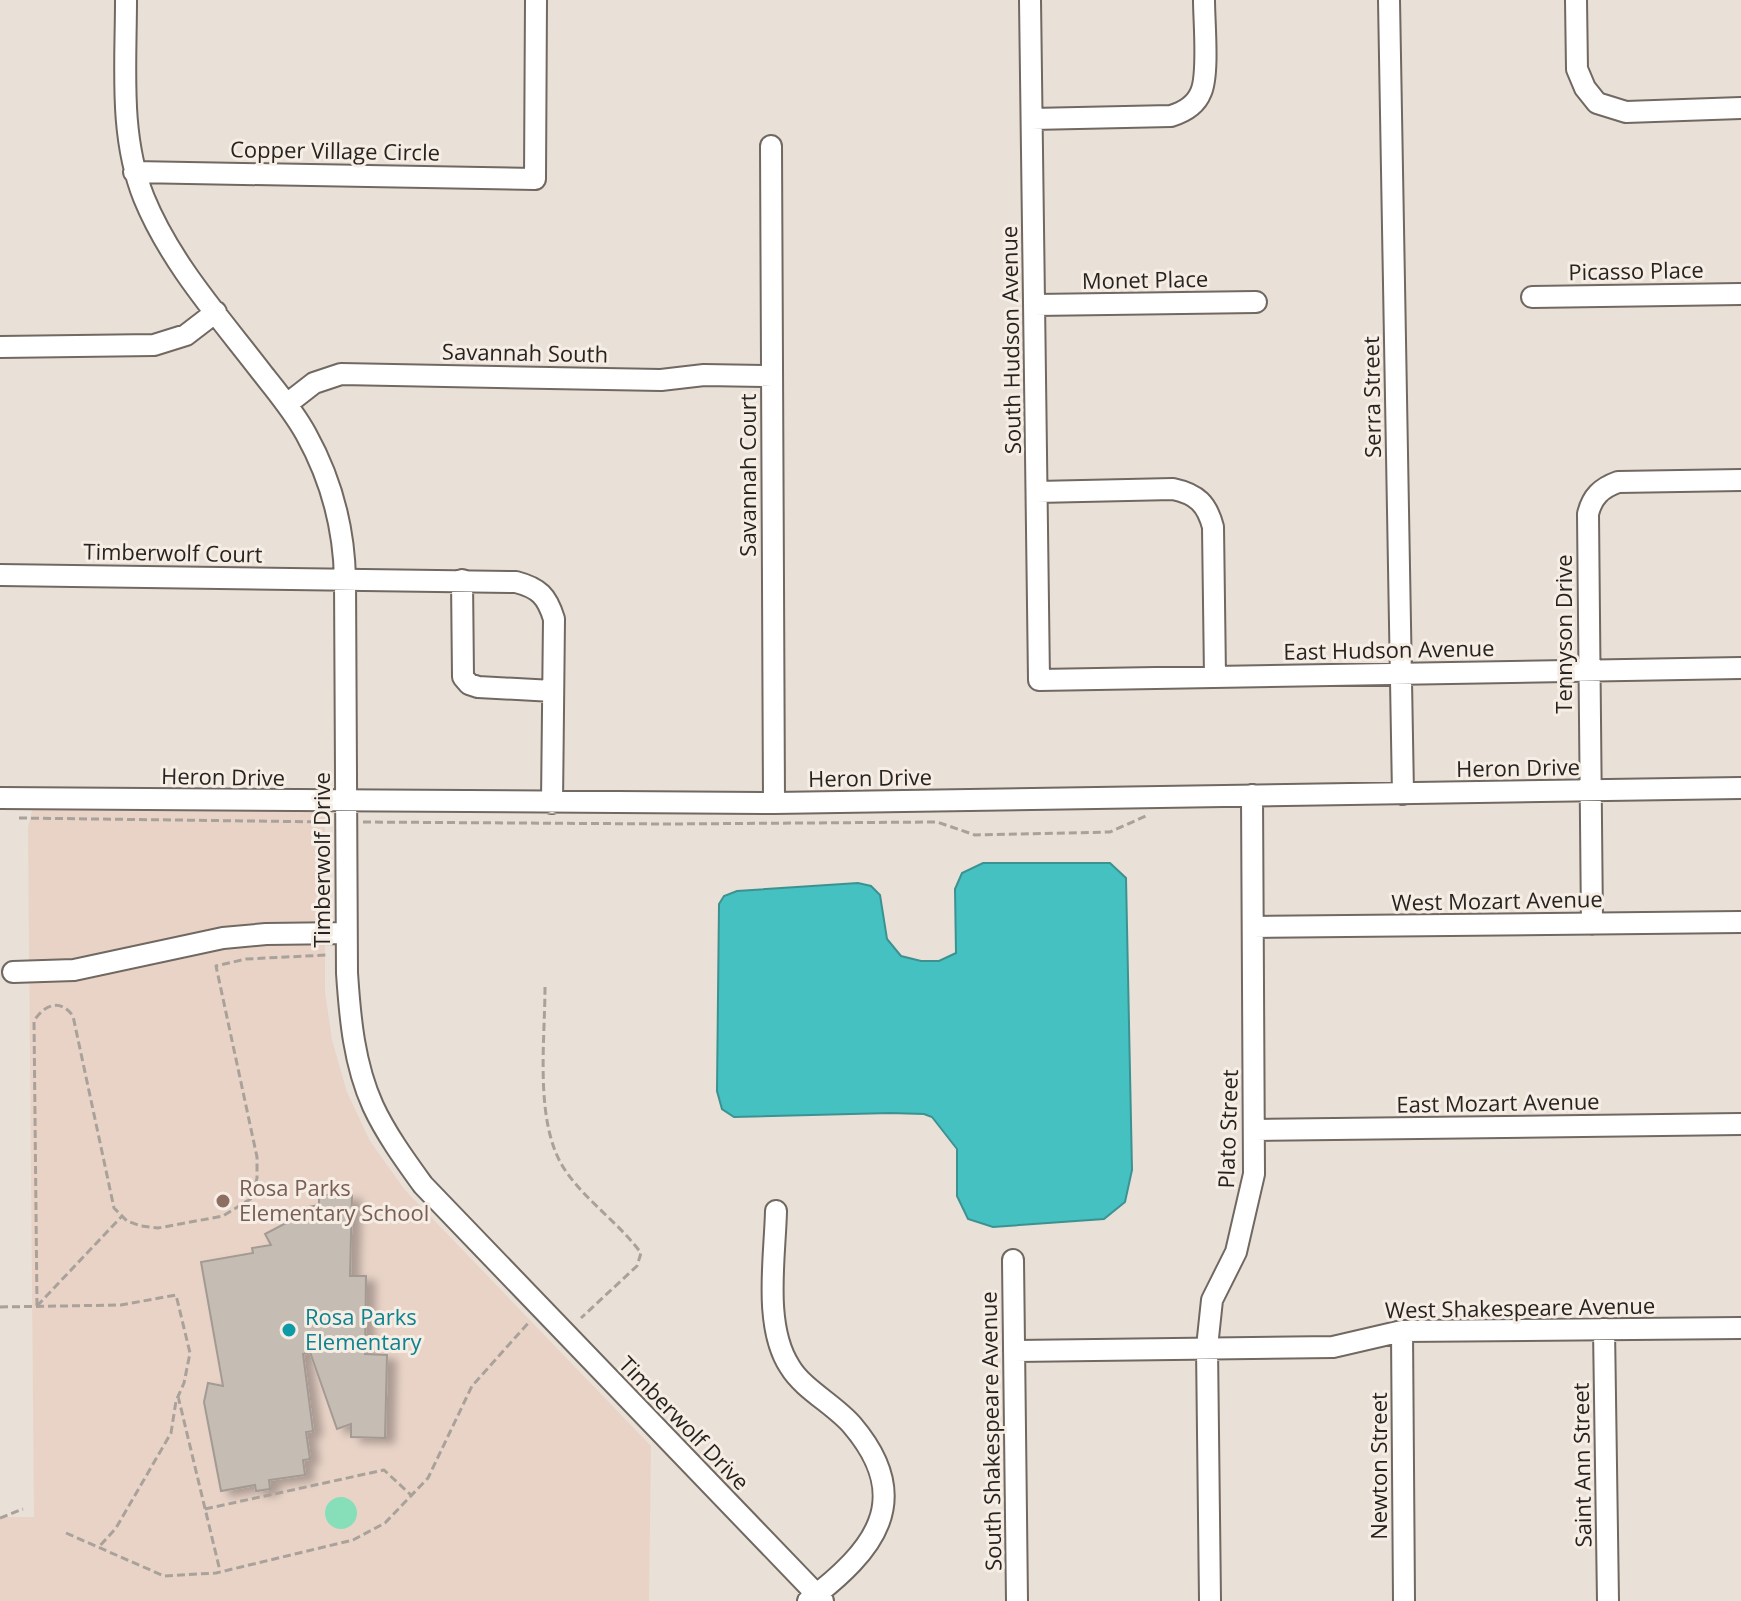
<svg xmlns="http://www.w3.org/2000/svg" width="1741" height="1601" viewBox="0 0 1741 1601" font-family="'Open Sans',sans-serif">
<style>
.education{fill:#e9d3c7}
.green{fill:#87dfb9}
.water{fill:#45c1c1;stroke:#3c9291;stroke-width:2}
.building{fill:#c5bcb4;stroke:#a39b93;stroke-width:2;filter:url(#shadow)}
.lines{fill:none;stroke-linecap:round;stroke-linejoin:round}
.minor-casing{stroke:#706861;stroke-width:24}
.path{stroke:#a9a29b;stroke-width:3;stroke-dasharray:8 4;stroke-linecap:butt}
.minor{stroke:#fff;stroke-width:20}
.education-dot{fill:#8d6e63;stroke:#f6ede5;stroke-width:3}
.culture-dot{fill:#0f9aa8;stroke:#f6ede5;stroke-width:3}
.labels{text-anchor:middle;stroke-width:6;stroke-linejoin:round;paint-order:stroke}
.street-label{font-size:22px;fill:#262320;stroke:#f6ede5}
.education-label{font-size:22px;fill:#785e54;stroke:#f6ede5;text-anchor:start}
.culture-label{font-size:22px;fill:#0d838f;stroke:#f6ede5;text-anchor:start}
</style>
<defs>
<filter id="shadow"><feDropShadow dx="9" dy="5" stdDeviation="4" flood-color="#0004"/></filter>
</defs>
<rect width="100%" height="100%" fill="#e9e0d7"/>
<path class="education" d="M33,807l292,4v180l7,49 15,52 23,49 35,49 246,256 -2,155h-649v-84h34l-6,-690z"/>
<path class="green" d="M325 1513a16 16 0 1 1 32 0a16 16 0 1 1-32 0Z"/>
<path class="water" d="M983,863h127l16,15 6,292 -7,32 -21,17 -111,8 -25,-8 -11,-23v-47l-25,-32 -8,-3 -34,-1 -156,4 -12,-8 -5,-18 2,-187 5,-8 13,-5 121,-8 13,3 9,9 7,44 14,17 20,5h18l17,-8 -1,-64 7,-16z"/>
<path class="building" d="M319,1195h33l-2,81h16l-1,78 22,1 -2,83 -34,-1v-13l-14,5 -27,-77 -7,2 10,77 -7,1 4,27 -7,1 2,15 -36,5 1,9 -14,2 -1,-6 -34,6 -17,-89 4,-19 15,3 -22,-124 52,-9 -1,-5 19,-3 -6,-11 27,-14v-10l27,-5z"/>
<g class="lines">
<defs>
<path id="minor" d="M126,0c0,66 -7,136 18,198 27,66 77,121 119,176 15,19 31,38 43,60 25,45 38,92 39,145l2,394c3,45 7,91 26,133 13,28 32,54 50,79l400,416
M1030,0l9,680 702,-12
M1389,0l14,794
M1576,0l1,69 8,19 12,15 29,9 115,-4
M1032,119l139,-3c13,-4 25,-11 30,-24 8,-18 3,-70 3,-92
M771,146l3,657
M134,172l401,7 1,-179
M1532,297l209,-3
M1035,305l221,-3
M0,347l154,-2 32,-10 30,-23
M287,404l27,-21 27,-9 320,6 43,-5 68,1
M1037,492l136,-3c24,5 34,15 40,38l2,150
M0,575l516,7c23,6 31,14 38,37l-2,184
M462,580l1,97 6,7 9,3 75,4
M0,798l774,5 967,-15
M1592,924l-4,-410c4,-17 13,-26 30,-32l123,-2
M1253,927l488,-5
M13,972l61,-2 149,-32 43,-4 80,-1
M1256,1130l485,-6
M776,1211c-1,46 -13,115 14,156 13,22 45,38 62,58 64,75 22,126 -44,176
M1013,1260l4,341
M1604,1329l4,272
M1402,1331l2,270
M1014,1351l319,-4 69,-16 339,-3
M1210,1601l-3,-254 5,-47 24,-48 18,-78 -2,-379"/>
</defs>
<use href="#minor" class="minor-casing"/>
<path class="path" d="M19,818l309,4
M363,822l307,2 267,-2 38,13 135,-3 36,-16
M545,987c0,55 -11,137 20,183 21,31 54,53 76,83l-4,13 -56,52
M37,1306l-3,-285c10,-16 26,-23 39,-5l41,192 13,13 14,5 17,2 65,-12 29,-18 5,-20v-21l-41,-191 30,-7 81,-4
M37,1306l85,-90
M0,1307l121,-2 55,-10 14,58 -6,30 -8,18 -5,32 -55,95 -18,20
M178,1396l42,175
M205,1509l179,-39 27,25
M0,1518l23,-9
M66,1533l98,43 52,-3 137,-33 32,-17 43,-45 44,-92 58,-65"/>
<use href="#minor" class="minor"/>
</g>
<circle class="education-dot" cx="223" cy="1201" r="8"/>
<circle class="culture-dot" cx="289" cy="1330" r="8"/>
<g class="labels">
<g class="street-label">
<text transform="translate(335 151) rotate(1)" y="8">Copper Village Circle</text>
<text transform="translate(1636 271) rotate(-1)" y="8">Picasso Place</text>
<text transform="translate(1145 280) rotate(-1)" y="8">Monet Place</text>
<text transform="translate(1011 340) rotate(-91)" y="8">South Hudson Avenue</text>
<text transform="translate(525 353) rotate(1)" y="8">Savannah South</text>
<text transform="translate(1372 397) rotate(-91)" y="8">Serra Street</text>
<text transform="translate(748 475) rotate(-90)" y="8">Savannah Court</text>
<text transform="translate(173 553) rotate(1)" y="8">Timberwolf Court</text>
<text transform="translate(1564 634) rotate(-90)" y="8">Tennyson Drive</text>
<text transform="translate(1389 650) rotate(-1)" y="8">East Hudson Avenue</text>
<text transform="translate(1518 768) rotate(-1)" y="8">Heron Drive</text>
<text transform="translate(223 777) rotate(1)" y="8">Heron Drive</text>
<text transform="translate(870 778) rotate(-1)" y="8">Heron Drive</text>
<text transform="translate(322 860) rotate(-90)" y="8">Timberwolf Drive</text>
<text transform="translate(1497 901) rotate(-1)" y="8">West Mozart Avenue</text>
<text transform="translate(1498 1103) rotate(-1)" y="8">East Mozart Avenue</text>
<text transform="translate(1228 1129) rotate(-88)" y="8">Plato Street</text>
<text transform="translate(1520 1308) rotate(-1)" y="8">West Shakespeare Avenue</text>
<text transform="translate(684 1423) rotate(46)" y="8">Timberwolf Drive</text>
<text transform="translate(991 1431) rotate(-91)" y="8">South Shakespeare Avenue</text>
<text transform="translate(1582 1465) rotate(-91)" y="8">Saint Ann Street</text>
<text transform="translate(1379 1466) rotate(-90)" y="8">Newton Street</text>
</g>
<g class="education-label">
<text x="239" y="1196">Rosa Parks<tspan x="239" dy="25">Elementary School</tspan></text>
</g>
<g class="culture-label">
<text x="305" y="1325">Rosa Parks<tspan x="305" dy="25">Elementary</tspan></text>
</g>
</g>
</svg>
